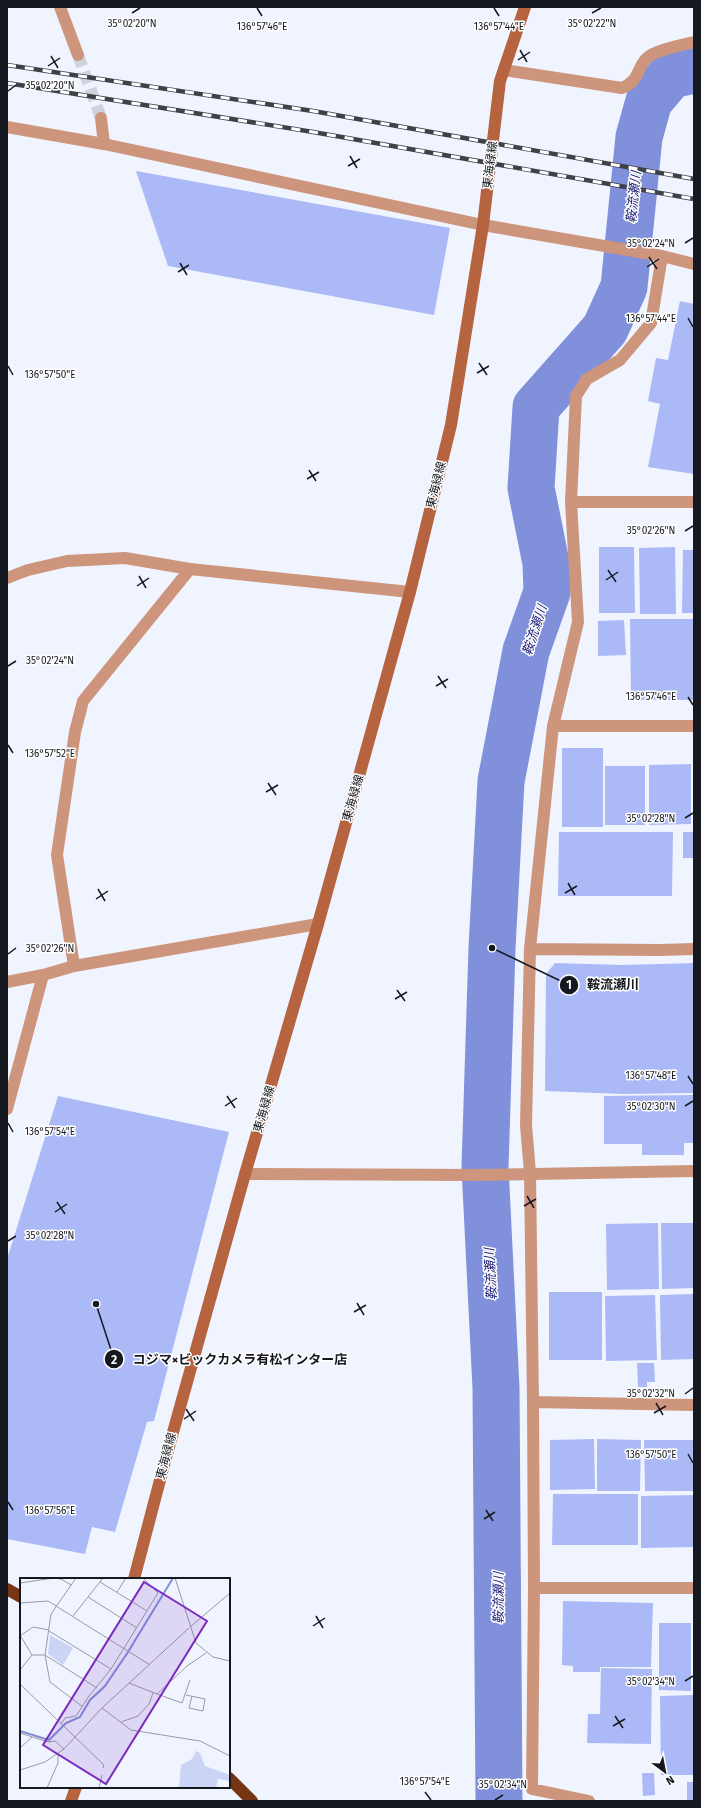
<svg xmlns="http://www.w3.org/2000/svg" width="701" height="1808" viewBox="0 0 701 1808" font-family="'Fira Sans','Noto Sans JP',sans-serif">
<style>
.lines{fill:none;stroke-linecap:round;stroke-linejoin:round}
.river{stroke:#8090da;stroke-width:47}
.building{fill:#abbaf7}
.street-tunnel{stroke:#cfd3dd;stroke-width:12;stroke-dasharray:12 6;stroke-linecap:butt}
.lane{stroke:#cd957c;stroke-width:12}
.street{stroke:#cd957c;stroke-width:12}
.secondary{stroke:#b5643f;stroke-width:12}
.highway{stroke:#773513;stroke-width:12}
.rail-casing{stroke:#3e4148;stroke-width:4.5}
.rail{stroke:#fff;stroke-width:3;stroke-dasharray:9;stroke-linecap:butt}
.ticks{fill:none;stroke:#16181f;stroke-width:1.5}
.labels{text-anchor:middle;stroke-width:3;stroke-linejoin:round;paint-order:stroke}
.street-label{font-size:12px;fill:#16181f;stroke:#fff}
.water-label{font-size:13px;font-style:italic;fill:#202378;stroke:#fff}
.inset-river{fill:none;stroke:#8090da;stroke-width:2}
.inset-road{fill:none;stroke:#999ca5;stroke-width:1}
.view{fill:#7b2cbf;fill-opacity:0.15;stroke:#7b2cbf;stroke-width:2}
.inset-edge{fill:none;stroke:#16181f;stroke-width:2}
.ticks-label{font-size:10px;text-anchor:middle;fill:#16181f;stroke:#fff;stroke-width:3;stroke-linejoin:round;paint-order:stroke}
.leader{fill:none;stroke:#16181f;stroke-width:1.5}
.callout-dot{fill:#16181f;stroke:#fff;stroke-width:1.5}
.mark-label{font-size:12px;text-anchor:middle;font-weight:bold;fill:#fff}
.callout-label{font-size:13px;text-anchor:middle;font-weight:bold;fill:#16181f;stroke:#fff;stroke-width:3;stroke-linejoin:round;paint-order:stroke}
</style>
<rect width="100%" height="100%" fill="#f0f4ff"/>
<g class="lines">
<path class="river" d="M499,1801l-3,-413 -11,-221 7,-219 9,-167 25,-130 21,-59 -1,-29 -15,-75 5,-81 69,-78 19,-42 15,-150 10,-36 22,-26 23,-5"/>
</g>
<path class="building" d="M136,171l314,57 -16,87 -266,-49z
M680,301l14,3v170l-46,-7 12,-63 -12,-3 8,-43 12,2z
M599,547h35l1,66h-36z
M675,547l1,67h-36l-1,-66z
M683,550h11v63h-12z
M630,619h64v81h-63z
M624,620l2,35 -28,1v-35z
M562,748h41v79h-41z
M691,764v60l-42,1v-60z
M605,766h40v59h-40z
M559,832h114l-1,64h-114z
M683,832h11v26h-11z
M555,963l67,2 72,-2v130l-71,1 -78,-3 1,-117z
M694,1095v48h-10v12h-42v-11h-38v-48z
M58,1096l171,36 -75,289 -7,1 -32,110 -23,-5 -7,27 -78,-15v-280z
M658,1223l1,66 -52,1 -1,-66z
M661,1223h33v65l-32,1z
M549,1292h53v68h-53z
M694,1294v65l-33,1 -1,-65z
M655,1295l2,65 -51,1 -1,-65z
M637,1363h17l1,19h-8v5h-9z
M594,1439l1,50 -45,1v-50z
M597,1439l44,1 -1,51h-43z
M644,1440h50v51h-49z
M553,1494h85v51h-86z
M694,1495v52l-53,1v-52z
M563,1601l90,2 -2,64h-51v5h-27v-6l-11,-1z
M659,1623h32v68l-32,-1z
M601,1668l51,1 -1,75 -64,-1 1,-29h12z
M694,1695v80h-33l-1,-79z
M642,1773h12l1,22 -12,1z
M687,1782h7v19h-7z"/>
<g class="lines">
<path class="street-tunnel" d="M78,55l23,63"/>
<path class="lane" d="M7,127l97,17"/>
<path class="street" d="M60,7l18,48
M504,70l118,18c19,-8 14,-20 25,-30 8,-8 35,-13 47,-16
M101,118l3,26 379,81 179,31 32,8
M571,502h123
M7,578l21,-8 39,-9 58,-3 65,11 220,23
M553,726h141
M530,949l130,1 34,-1
M74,966l-17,-111 18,-123 8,-31 107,-132
M7,982l36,-7
M7,1109l36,-134 31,-9 244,-42
M245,1174l232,1 217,-4
M533,1402l161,3
M534,1588h160
M589,1801l-57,-12 2,-201 -1,-186 -3,-229 -4,-48 4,-176 23,-223 25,-104 -7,-120 5,-106 11,-17 33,-19 31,-37 11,-67"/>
<path class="secondary" d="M134,1579l31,-118 80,-287 73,-250 92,-332 41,-167 32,-200 17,-144 25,-74
M71,1801l5,-14"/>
<path class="highway" d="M7,1589l14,8
M229,1778l23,23"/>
<defs>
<path id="rail" d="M7,65l306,46 381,68
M7,83l306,49 381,67"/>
</defs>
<use href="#rail" class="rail-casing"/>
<use href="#rail" class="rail"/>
</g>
<path class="ticks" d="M257,8l5,8M494,8l5,8M132,13l8,-5M592,13l9,-5M520,50l7,12M51,56l7,12M518,60l12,-8M48,66l12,-8M8,91l8,-6M350,156l7,12M348,166l12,-7M685,243l8,-5M649,257l8,12M180,263l7,12M647,267l12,-8M178,272l11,-7M688,318l5,9M479,363l8,12M8,366l5,9M477,373l12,-7M309,470l7,11M307,479l12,-7M685,531l8,-5M608,570l8,12M139,576l7,12M606,580l12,-8M137,586l12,-8M8,666l8,-5M438,676l8,12M436,686l12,-7M688,697l5,8M8,745l5,8M268,783l8,12M266,792l12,-7M685,818l8,-5M568,883l7,12M98,889l7,12M565,893l12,-7M96,899l12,-8M8,954l8,-6M397,990l8,11M395,999l12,-7M688,1076l5,8M227,1096l8,12M225,1106l12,-8M685,1106l8,-5M8,1123l5,9M527,1196l7,12M57,1202l8,12M524,1206l12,-7M55,1212l12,-8M8,1241l8,-5M357,1303l7,12M354,1312l12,-7M685,1394l8,-6M656,1403l7,12M186,1409l8,12M654,1413l12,-7M184,1419l12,-8M688,1454l5,9M8,1502l5,8M486,1510l7,11M484,1519l11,-7M316,1616l7,12M313,1626l12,-8M685,1681l8,-5M615,1716l8,12M613,1726l12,-7M425,1792l6,8M495,1800l8,-5"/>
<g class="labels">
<g class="street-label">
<text transform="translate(490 165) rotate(-83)" y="4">東海緑線</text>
<text transform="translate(436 485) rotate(-76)" y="4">東海緑線</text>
<text transform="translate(353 798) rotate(-74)" y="4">東海緑線</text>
<text transform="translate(264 1109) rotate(-74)" y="4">東海緑線</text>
<text transform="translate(166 1456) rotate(-75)" y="4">東海緑線</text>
</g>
<g class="water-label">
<text transform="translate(633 197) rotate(-84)" y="5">鞍流瀬川</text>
<text transform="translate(534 630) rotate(-72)" y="5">鞍流瀬川</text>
<text transform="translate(490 1274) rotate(-93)" y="5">鞍流瀬川</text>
<text transform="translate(498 1598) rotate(-90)" y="5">鞍流瀬川</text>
</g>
</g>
<g transform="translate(20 1578)">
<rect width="210" height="210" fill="#f0f4ff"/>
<path d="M30,57l23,13 -10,17 -15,-11zM176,173l4,2 5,13 25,9v6l-12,-2 -2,9h-37l2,-23 11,-6z" fill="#cbd4f5"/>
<path class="inset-river" d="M0,153l29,9 17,-17 14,-6 10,-17 15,-14 23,-34 45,-74"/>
<path class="inset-road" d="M56,0l-25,36 -6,41 5,27 33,25M155,0l21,65 17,14 17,4M80,4l47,29M0,5l34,-5 7,1 10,6M97,14l9,-14M68,19l49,31M0,25l28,-2 102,64M53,38l30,-38M170,49l40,-34M29,53l62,38M0,57l12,20M0,58l13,-9 16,3M12,77h13l52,33M0,92l12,-15M109,105l28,11 30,-28 19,-13M0,106l84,81 -1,3M137,116l25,9 8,-23M166,117l19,4 -2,12 -14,-3 3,-12M82,130l29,22 69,11 30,15M101,144l17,-6 11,-12 4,-11M41,146l4,-6 11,-2 13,-20 22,-27 47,-76 -15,-15M0,155l28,9 7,-1 9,8M0,170l12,-11M0,192l25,-8 19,-13 38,-41 87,-80M27,210l11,-25v-9M79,210l3,-13"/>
<path class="view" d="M124,4l63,39 -101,163 -63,-39z"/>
<rect width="210" height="210" class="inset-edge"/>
</g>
<g class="ticks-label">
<text x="592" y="27">35°02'22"N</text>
<text x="132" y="27">35°02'20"N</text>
<text x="262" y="30">136°57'46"E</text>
<text x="499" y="30">136°57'44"E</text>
<text x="50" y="89">35°02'20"N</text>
<text x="651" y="247">35°02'24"N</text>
<text x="651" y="322">136°57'44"E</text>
<text x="50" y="378">136°57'50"E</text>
<text x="651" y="534">35°02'26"N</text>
<text x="50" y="664">35°02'24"N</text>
<text x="651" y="700">136°57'46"E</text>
<text x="50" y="757">136°57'52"E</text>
<text x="651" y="822">35°02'28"N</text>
<text x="50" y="952">35°02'26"N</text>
<text x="651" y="1079">136°57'48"E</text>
<text x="651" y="1110">35°02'30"N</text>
<text x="50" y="1135">136°57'54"E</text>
<text x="50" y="1239">35°02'28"N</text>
<text x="651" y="1397">35°02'32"N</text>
<text x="651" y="1458">136°57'50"E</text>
<text x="50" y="1514">136°57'56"E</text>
<text x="651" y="1685">35°02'34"N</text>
<text x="425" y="1785">136°57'54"E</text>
<text x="503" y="1788">35°02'34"N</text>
</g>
<path class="leader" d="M492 948L569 985M96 1304L114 1359"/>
<g class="callout-dot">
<circle cx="492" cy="948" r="4"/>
<circle cx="96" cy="1304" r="4"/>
<circle cx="569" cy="985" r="10"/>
<circle cx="114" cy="1359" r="10"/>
</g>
<g class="mark-label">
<text x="569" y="989">1</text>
<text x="114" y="1364">2</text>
</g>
<g class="callout-label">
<text x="613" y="989">鞍流瀬川</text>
<text x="240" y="1364">コジマ×ビックカメラ有松インター店</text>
</g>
<rect width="701" height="1808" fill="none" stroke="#16181f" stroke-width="16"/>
<g transform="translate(665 1772) rotate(148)" stroke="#ffffff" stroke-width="3" paint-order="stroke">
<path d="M0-3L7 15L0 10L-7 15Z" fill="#16181f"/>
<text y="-6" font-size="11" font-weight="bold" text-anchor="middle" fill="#16181f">N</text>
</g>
</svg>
